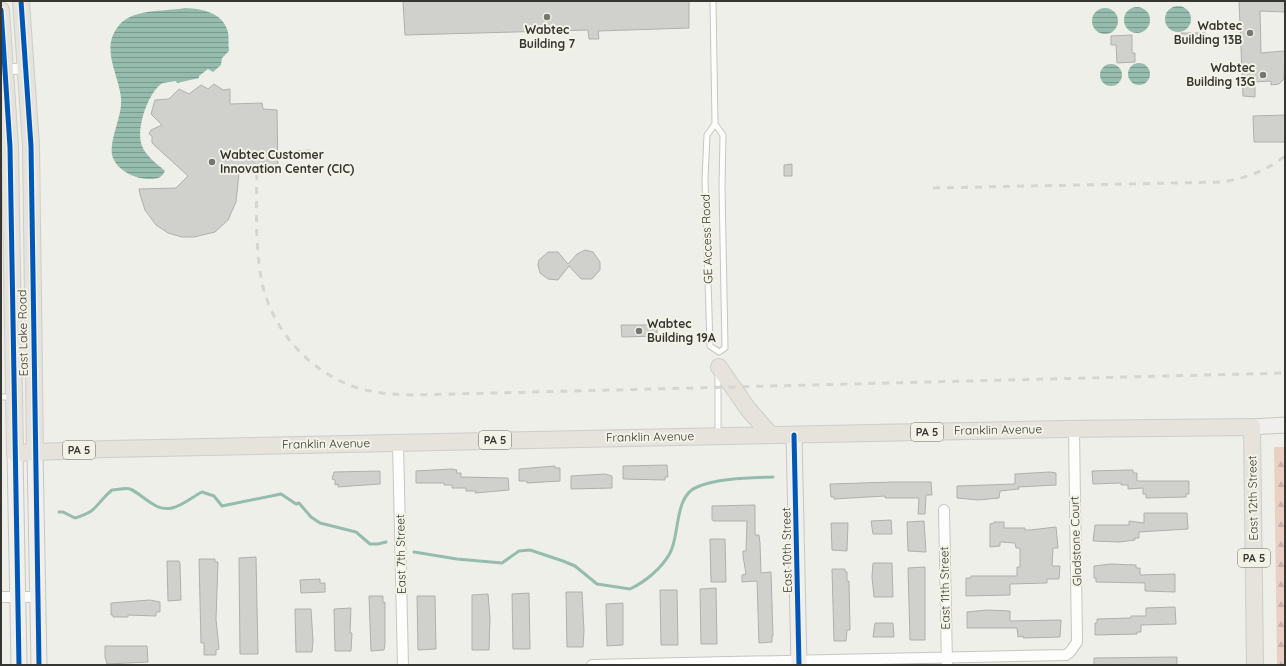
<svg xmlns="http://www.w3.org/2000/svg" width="1286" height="666" viewBox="0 0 1286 666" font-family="Quicksand,sans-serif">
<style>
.forest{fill:url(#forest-firs)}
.water{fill:url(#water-rules)}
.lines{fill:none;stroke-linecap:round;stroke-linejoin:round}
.stream{stroke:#96bcae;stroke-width:3}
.building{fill:#d0d1cd;stroke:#afb0ad}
.lane-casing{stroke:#c6c6c2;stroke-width:7}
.street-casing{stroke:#c6c6c2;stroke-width:12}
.secondary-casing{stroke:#c6c6c2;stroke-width:17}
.primary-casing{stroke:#cdcdcb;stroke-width:18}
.lane{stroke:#fdfdfc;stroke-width:5}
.street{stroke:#fdfdfc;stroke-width:10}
.secondary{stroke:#f1efed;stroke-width:15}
.primary{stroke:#e6e2dc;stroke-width:16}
.rail{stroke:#d5d5d3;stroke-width:3;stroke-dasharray:7 7;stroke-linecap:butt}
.cycleway-casing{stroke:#f2f2e7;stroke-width:8}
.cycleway{stroke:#0057b8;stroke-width:5}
.poi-dot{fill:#767672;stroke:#f2f2e7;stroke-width:1.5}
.labels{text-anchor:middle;stroke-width:4;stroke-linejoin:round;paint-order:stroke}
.shield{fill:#f2f2e7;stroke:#6e6e68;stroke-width:1}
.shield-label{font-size:11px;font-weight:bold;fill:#353531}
.poi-label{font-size:12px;font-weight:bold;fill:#353531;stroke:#f2f2e7;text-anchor:end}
.street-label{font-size:12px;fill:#353531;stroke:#f2f2e7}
</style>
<defs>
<pattern id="forest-firs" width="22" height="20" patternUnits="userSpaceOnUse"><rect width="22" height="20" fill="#ead0c3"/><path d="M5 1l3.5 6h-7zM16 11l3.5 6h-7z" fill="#c9b3a8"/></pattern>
<pattern id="water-rules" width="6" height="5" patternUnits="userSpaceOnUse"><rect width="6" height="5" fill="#96bcae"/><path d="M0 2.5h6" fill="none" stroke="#7b9a8e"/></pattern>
</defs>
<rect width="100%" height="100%" fill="#efefea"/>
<path class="forest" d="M1274,447h11v218h-8z"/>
<path class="water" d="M1165 19a13 13 0 1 1 26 0a13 13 0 1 1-26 0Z
M1124 20a13 13 0 1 1 26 0a13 13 0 1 1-26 0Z
M185,8c17,1 38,4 43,24 1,7 0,13 1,19l-7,7 -1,7 -8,7 -5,-3 -9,7v2l-22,5 -1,-2c-4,1 -9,1 -13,2 -14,7 -28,46 -21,63 4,10 15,18 23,25 -3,7 -8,8 -15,8 -14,0 -31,-7 -37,-21 -6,-16 10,-41 8,-60 -2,-23 -20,-48 -4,-70 13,-20 46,-16 68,-20z
M1092 21a13 13 0 1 1 26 0a13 13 0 1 1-26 0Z
M1128 74a11 11 0 1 1 22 0a11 11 0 1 1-22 0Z
M1100 75a11 11 0 1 1 22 0a11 11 0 1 1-22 0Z"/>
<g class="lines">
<path class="stream" d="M59,512h4l12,6c24,-7 21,-15 37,-28 5,0 14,-3 18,-1 14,6 25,23 42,19 10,-2 20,-11 30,-16l12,4 8,10 59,-12 15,10 3,-1 12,14 9,6 36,9 14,12h8l8,-2
M414,552l43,7 45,4 17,-12 11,-1 33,11 12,5 22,18 33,5c15,-7 32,-21 40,-36 10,-18 4,-57 27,-66 21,-9 53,-9 76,-10"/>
</g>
<path class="building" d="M403,1h286v27l-91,3 1,8h-10l-1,-9 -183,5z
M1239,1h46v11l-25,-1 1,42 22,-2 2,2 -1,26 -5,5 -8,1v-4l-16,1v15l-12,-1z
M1181,33h24l1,10h-25z
M1132,35v18h3v9l-18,1 -1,-18h-5v-9z
M214,84l9,6 7,-1v15l32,-1 1,6 14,1 1,63h-39l-3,29 -8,18 -13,12 -21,5h-12l-14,-4 -12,-8 -11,-15 -5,-16 -1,-5 37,-1 12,-12 -36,-33v-7l-3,-2 2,-4 11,-5 -11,-11 4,-14 14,-1 10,-10 10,5 12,-9 7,4z
M1285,115v27h-31l-1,-26z
M310,150v8l-15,1 1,-8z
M792,164v12h-8v-11z
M585,250l8,2 7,10v8l-8,9h-11l-12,-13 -11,14 -10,-1 -8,-6 -2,-8 1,-5 9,-8h10l10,12 9,-10z
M621,325h36v11l-35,1z
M667,465l1,12h-3v3l-42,-1v-13z
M555,466v2h5v13l-33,2v-2h-8v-12z
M451,469l6,1 -1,3h5v4l47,1 1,12 -34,3 1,-2h-10v-3h-14v-3h-8v-2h-28v-12z
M1128,470h5v3h4v8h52v13h-3v3l-40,1v-4h-3v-6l-15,1v-4h-7v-2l-28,1 -1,-13z
M380,471v13l-42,3v-3l-3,1v-5l-3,-1 2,-7z
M1050,472l6,1v12l-38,2 1,2 -19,2 -1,7 -21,2 -21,-2v-12l58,-2v-10z
M605,474l7,2v12l-41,1v-13z
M893,482h38l1,13h-6l-1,19h-7l1,-16h-34v-2l-51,3v-2h-3l-1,-13z
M755,505v30h4l1,8 1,30 10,-1 2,64h-1v6l-13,1 -2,-62 -15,1v-7l4,-1 -3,-18v-5h3l1,-30h-34l-1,-2v-13z
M1144,513h43l1,16 -49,3v6h-4v2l-16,2 -26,-1 2,-16h34v-4l15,2z
M891,520l1,14h-19l-2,-13z
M924,521l2,31 -18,-1 -1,-29z
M994,522h10v6h21v2h5l26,-3 2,21h-5l-1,18h8l-1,13h-12v4l-37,1v11l-44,1v-18h5v-2h46v-9h3v-19h-4l-1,-5 -15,-1v4l-10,1v-23l4,-1z
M831,523h17l-1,28 -15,-1z
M710,539h15l1,43h-15z
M256,557l2,97h-18l-1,-96z
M199,559h16v3h3l-2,57 3,30 -3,1v5h-12v-12h-3z
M167,561h12l1,3 1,36 -13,1z
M873,563h19l1,34h-19l-2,-20z
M1111,564l25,1v3h4v7l35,-1v18l-30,-1v-8l-49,-1v-4h-2v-12z
M925,567v73h-15l-2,-72z
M832,569h13v2l2,1v9h2l1,49h-3l-1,11h-12z
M320,579v4h5v9l-24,1 -1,-13z
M716,588l1,56h-16l-1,-55z
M660,590h17l1,55h-17z
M566,592h16l2,39 -1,16h-16z
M529,593l1,56h-17l-1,-55z
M488,594l2,24 -1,32h-17v-55z
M369,596h14v7l2,-1v42l-1,6 -13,1z
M417,596h18l1,53 -18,1z
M150,600l10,2v10h-4v4l-28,-1v2h-15v-2h-2v-12z
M623,603v42l-16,1 -1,-42z
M1175,607l1,17 -35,1v7h-4v2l-42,1v-12h2v-4l34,-1v-2h15v-8z
M351,608l-1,25h2l-1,18h-16l-1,-42z
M295,609h16l2,32 -1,11h-16z
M987,610l23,1v10l51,-1 -1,17 -37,1v-2l-5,1 -1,-9h-50v-16z
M875,623h18l1,14h-21z
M105,646h42l1,16 -41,2 -2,-7z
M1177,657v8h-83v-7z"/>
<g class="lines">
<defs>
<path id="lane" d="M713,1l2,123
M715,124l8,11 -1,52 3,161 -6,4 -9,-6 -5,-167 2,-44z
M1,397h10
M718,433v-60"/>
<path id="street" d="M1,70l25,-2
M398,443l5,222
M944,510l3,155
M1,597h37
M592,665l474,-10 4,-3 7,-10 -3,-213"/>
<path id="secondary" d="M1252,427l33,-2
M794,435l5,230
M35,452l4,213
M15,453l4,212"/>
<path id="primary" d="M21,1l10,145 4,306
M1,10l9,137 5,306 93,-4 955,-20 189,-2 3,238
M719,367l29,42 23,26"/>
</defs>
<use href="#lane" class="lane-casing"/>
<use href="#street" class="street-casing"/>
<use href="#secondary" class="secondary-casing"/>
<use href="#primary" class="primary-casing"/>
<use href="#lane" class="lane"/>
<use href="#street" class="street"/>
<use href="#secondary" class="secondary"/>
<use href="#primary" class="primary"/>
<path class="rail" d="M257,159c0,40 -3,84 5,124 12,54 58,100 113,109 13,2 26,3 40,3l870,-22
M933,188l290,-6c23,-4 43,-11 62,-26"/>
<defs>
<path id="cycleway" d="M21,1l10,145 8,519
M1,10l9,137 9,518
M794,435l5,230"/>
</defs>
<use href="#cycleway" class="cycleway-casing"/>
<use href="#cycleway" class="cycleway"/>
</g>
<g class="poi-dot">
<circle cx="547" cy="17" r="4"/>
<circle cx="1250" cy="33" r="4"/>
<circle cx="1263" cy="75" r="4"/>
<circle cx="212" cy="162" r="4"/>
<circle cx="639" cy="331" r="4"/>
</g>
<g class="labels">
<g class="shield">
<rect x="911" y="423" width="32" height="18" rx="3"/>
<rect x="479" y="431" width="32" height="18" rx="3"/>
<rect x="63" y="441" width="32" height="18" rx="3"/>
<rect x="1238" y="549" width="32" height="18" rx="3"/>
</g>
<g class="shield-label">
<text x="927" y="436">PA 5</text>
<text x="495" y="444">PA 5</text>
<text x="79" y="454">PA 5</text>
<text x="1254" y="562">PA 5</text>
</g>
<g class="poi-label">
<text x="1242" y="30">Wabtec<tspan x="1242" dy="14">Building 13B</tspan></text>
<text x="547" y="34" text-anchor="middle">Wabtec<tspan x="547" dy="14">Building 7</tspan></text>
<text x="1255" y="72">Wabtec<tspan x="1255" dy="14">Building 13G</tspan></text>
<text x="220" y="159" text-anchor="start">Wabtec Customer<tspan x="220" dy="14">Innovation Center (CIC)</tspan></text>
<text x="647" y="328" text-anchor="start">Wabtec<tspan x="647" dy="14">Building 19A</tspan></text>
</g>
<g class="street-label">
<text transform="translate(707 239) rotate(-92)" y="4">GE Access Road</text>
<text transform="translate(23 333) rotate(-91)" y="4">East Lake Road</text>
<text transform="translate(998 430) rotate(-1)" y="4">Franklin Avenue</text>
<text transform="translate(650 437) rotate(-1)" y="4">Franklin Avenue</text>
<text transform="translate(326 444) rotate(-1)" y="4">Franklin Avenue</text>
<text transform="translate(1253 498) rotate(-91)" y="4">East 12th Street</text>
<text transform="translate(1076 541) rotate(-92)" y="4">Gladstone Court</text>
<text transform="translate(787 550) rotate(-91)" y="4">East 10th Street</text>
<text transform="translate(401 554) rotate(-91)" y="4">East 7th Street</text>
<text transform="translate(945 588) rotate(-91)" y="4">East 11th Street</text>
</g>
</g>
<rect width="1286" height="666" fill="none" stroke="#353531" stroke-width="4"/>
</svg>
